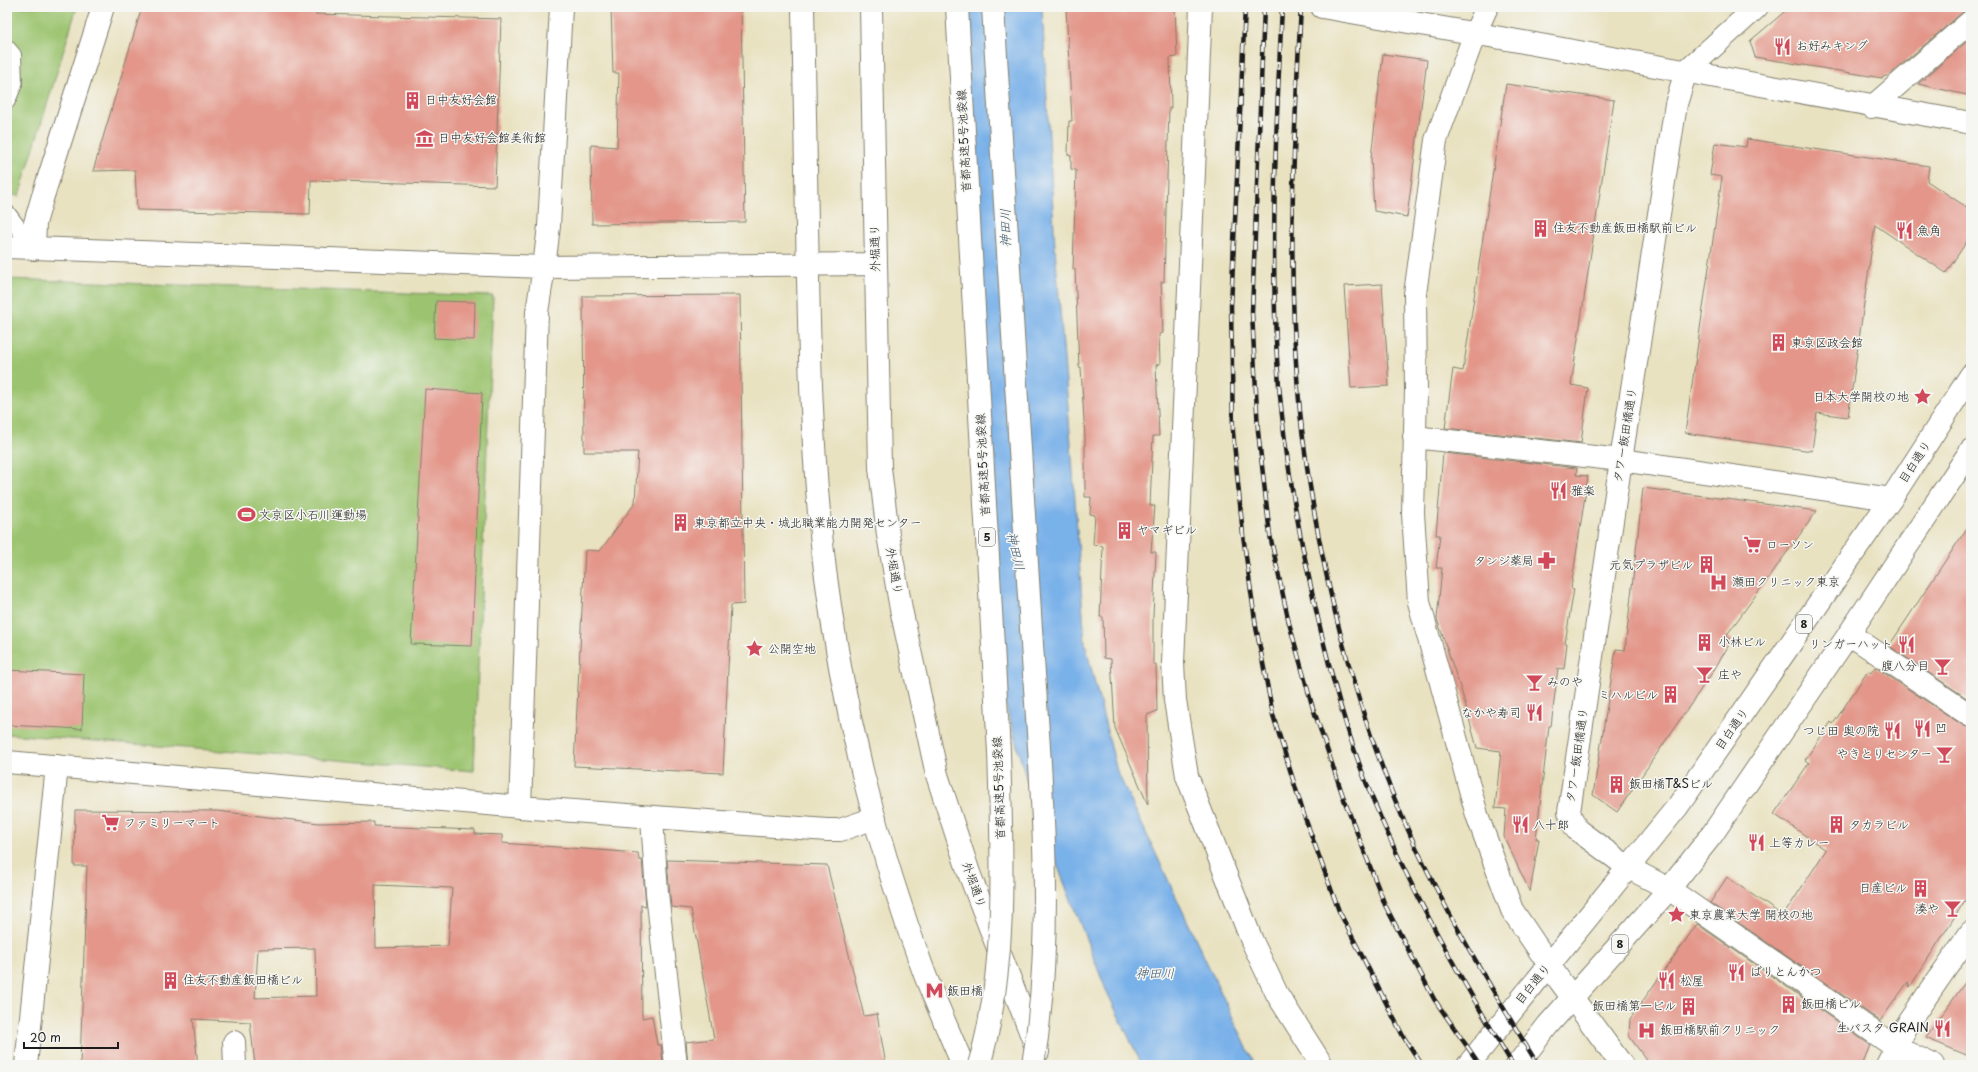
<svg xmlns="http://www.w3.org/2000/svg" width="1978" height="1072" viewBox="0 0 1978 1072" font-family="'Playpen Sans','Klee One',sans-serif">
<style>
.green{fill:#9cc470;stroke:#5c7046}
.water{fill:#79b1e9;stroke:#4a6682}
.building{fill:#e39689;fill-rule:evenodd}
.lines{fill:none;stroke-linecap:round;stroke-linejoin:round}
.lane-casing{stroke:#827f6e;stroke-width:18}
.street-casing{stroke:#827f6e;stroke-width:24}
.secondary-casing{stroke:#827f6e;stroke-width:24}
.primary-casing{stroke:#827f6e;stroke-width:24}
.lane{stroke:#fff;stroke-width:16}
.street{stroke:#fff;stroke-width:22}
.secondary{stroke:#fff;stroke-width:22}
.primary{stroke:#fff;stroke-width:22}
.rail-casing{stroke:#1c1c1c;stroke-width:4.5}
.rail{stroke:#f6f6f2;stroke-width:3;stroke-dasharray:9;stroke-linecap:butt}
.highway-bridge-casing{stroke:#827f6e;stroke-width:24;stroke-linecap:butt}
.highway-bridge{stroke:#fff;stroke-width:22}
.labels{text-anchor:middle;stroke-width:3;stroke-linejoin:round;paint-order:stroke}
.shield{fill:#f6f6f2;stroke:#5d5d5c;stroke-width:1}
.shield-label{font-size:11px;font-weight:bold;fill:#1c1c1c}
.poi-label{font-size:12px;fill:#1c1c1c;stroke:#f6f6f2;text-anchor:start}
.street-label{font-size:12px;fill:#1c1c1c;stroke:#f6f6f2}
.water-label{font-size:13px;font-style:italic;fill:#41586e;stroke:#f6f6f2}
</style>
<rect width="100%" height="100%" fill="#f6f6f2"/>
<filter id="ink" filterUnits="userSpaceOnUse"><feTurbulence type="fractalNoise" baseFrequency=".025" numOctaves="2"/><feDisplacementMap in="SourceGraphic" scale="8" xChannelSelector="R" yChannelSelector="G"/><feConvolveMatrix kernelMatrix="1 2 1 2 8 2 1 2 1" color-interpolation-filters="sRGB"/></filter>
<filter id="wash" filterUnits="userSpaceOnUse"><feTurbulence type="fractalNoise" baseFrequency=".012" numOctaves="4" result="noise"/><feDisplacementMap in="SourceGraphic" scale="16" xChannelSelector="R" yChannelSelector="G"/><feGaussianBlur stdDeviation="0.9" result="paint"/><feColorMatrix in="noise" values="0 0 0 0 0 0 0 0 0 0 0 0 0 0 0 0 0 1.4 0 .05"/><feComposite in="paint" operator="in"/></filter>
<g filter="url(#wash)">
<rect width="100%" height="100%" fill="#e9e2c1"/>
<path class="green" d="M7,7h70l-58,189 -12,-2z
M7,279l486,17 -19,475 -467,-37z"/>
<path class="water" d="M958,7h84l13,241 16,196 14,199 32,128 138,294h-113l-36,-75 -73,-187 -42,-150z"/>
<g id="blocks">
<path class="building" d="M142,7h174l-1,7 186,5 -6,167 -184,-6 -1,34 -173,-4 -2,-40 -42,1z
M611,7h130l4,215 -153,2 -1,-79 26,2 2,-74h-6z
M1066,7h109l2,50 -7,1 1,50h-2l-5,174h-3l2,51 -4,1 1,30 -4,1 3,71h-6l-3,70h5l-4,46h5l-3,64v48h3l1,47 -10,4 1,90 -33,-77 -4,-69 -7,-1 -1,-41h-3l3,-71 -10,-1 2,-30 -5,-1 1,-17h-6v-58l-4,-72h-2l-4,-98h-2l3,-99 -5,-1v-13l-3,-1 1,-34h3z
M1790,7h181v2l-8,3 -75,64h-3l-3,2 -127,-21 -5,-16z
M1971,38v58l-53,-12z
M1383,54l44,6 -20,157 -33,-6 -3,-53z
M1506,84l108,16 -43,285 17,3 -7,55 -136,-15 8,-59 10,2z
M1747,139l182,27 -2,15 44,29v25l-25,38 -71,-48 -27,192 -31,-4 -5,38 -127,-18 37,-256 -12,-2 5,-32 31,4z
M1382,284l7,102 -38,2 -7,-102z
M740,295l4,309 -13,1 -8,168 -149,-7 11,-216 15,1 35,-48 3,-51h-54l-1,-156z
M436,301l39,1 -1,38 -40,-2z
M425,389l57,4 -10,253 -61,-2z
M1443,453l134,15 -1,7 12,1 -17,112 3,1 -9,54h2l-3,26 -6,-1 -7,58h-2l-13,113h3l-9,53 -26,-55 2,-28 -11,-1 6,-57 -24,-3 -15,-55 -25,-74 5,-51h-6l4,-33h-4z
M1643,488l174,23 -91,125 6,4 -20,33 -95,139 -24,-17 23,-146 9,1z
M1971,522v179l-82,-55z
M1875,667l89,59 7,2v163l-61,96 -2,-5 -28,39 -170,-118 17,-26 56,39 43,-66 -52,-36 35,-51 -4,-3 26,-38 2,2 35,-53 3,2z
M7,670l77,4 -2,55 -75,-4z
M75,810l142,1 102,12 55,-1v4l101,4v4l27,1v8l136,10 1,7h3l4,46 -5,-1 1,113 10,-2 5,29h4l2,20h-408l-5,-43 -57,-3 5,46h-118l7,-199h-13zM375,885l77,3 -4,58 -72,2zM315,948l1,48 -61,2 3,-49z
M667,860l160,5 37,151 13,-2 9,51h-198l-2,-23 28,-3 -23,-130 -20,-2z
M1697,924l173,121 -8,20h-212l-21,-29 1,-17z
M1971,974v83l-45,-19z"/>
</g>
</g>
<g filter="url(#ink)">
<use href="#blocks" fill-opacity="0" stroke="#827f6e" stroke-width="1"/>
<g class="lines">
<defs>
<path id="lane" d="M7,48l6,7 1,29 -7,17
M7,213l27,36"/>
<path id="street" d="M1322,7l179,31 470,85
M1475,33l12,-26
M1686,71l71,-64
M1872,107l99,-86
M34,249l1,-26 7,-24 61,-192
M544,267l5,-41 12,-219
M1414,437l207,23 270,39
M1849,634l122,82
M652,818l5,75 19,172
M1629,868l40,21 226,158 38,18
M234,1042l1,23
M1887,1065l23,-45 61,-88"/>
<path id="secondary" d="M803,7c1,72 3,145 4,217 2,116 4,231 18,346 17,135 52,278 100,405 12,30 25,60 38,90
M871,7l9,461 8,67 13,74 36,166 32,98 69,179
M1201,7l-28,656 2,37 12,76 65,165 25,53 45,71
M1475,33l-39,107 -21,154 1,96 -3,124 6,88 58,213 35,95 48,71 62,84
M7,247l537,20 331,-3
M7,762l513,45 307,23h13l35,-12
M520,807l17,-495 7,-45
M1629,868l-53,-39 -7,-17 52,-352 55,-356 10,-33
M26,1065l31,-299"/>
<path id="primary" d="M1468,1065l210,-259 213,-307 80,-124
M1517,1065l31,-40 121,-136 42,-53 138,-202 122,-184"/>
</defs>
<use href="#lane" class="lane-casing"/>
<use href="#street" class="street-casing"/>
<use href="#secondary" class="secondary-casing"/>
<use href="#primary" class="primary-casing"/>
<use href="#lane" class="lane"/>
<use href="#street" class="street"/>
<use href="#secondary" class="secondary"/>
<use href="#primary" class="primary"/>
<defs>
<path id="rail" d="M1245,7l-14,299 2,126 10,103 13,92 17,88 31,100 35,96 64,125 19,29
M1264,7l-12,305 6,119 12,104 19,88 23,82 33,97 40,103 49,94 46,66
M1282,7c-5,101 -10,204 -7,305 2,93 16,185 36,275 15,71 33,141 60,208 39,95 89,183 142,270
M1301,7c-8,139 -15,284 1,423 15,121 43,242 87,355 39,99 94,190 149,280"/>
</defs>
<use href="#rail" class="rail-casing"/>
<use href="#rail" class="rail"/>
<defs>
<path id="highway-bridge" d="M957,7l42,745c3,101 9,216 -20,313
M993,7c12,202 25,404 37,606 9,150 27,303 3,452"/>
</defs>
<use href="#highway-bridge" class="highway-bridge-casing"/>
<use href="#highway-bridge" class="highway-bridge"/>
</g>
</g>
<defs>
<symbol id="restaurant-bare" viewBox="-9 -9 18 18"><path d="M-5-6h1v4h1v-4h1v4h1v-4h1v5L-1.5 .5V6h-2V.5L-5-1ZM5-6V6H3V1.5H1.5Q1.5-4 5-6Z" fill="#d1495b" stroke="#f6f6f2" stroke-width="2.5" paint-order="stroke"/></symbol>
<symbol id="building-bare" viewBox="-9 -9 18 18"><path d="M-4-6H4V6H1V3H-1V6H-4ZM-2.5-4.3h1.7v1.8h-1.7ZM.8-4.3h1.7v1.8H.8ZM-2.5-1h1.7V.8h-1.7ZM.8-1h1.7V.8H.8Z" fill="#d1495b" stroke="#f6f6f2" stroke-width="2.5" paint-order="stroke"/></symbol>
<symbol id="museum-bare" viewBox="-9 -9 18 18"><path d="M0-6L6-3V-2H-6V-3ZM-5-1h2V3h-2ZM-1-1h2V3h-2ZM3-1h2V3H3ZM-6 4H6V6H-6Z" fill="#d1495b" stroke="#f6f6f2" stroke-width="2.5" paint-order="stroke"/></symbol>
<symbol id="sight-bare" viewBox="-9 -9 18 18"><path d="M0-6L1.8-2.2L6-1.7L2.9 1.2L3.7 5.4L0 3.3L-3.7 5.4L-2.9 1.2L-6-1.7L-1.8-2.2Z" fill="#d1495b" stroke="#f6f6f2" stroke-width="2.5" paint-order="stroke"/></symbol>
<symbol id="stadium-bare" viewBox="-9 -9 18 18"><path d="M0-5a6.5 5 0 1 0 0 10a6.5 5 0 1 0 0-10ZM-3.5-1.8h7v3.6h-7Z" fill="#d1495b" stroke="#f6f6f2" stroke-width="2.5" paint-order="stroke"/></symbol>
<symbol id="supermarket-bare" viewBox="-9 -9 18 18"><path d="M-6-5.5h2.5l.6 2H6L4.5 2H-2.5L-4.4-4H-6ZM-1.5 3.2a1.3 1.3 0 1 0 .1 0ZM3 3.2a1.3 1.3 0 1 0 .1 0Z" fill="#d1495b" stroke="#f6f6f2" stroke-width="2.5" paint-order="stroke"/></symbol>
<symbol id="pharmacy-bare" viewBox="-9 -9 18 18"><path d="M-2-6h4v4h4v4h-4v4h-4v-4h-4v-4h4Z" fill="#d1495b" stroke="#f6f6f2" stroke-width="2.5" paint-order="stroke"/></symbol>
<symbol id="hospital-bare" viewBox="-9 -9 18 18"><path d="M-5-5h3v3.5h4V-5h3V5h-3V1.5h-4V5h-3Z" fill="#d1495b" stroke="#f6f6f2" stroke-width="2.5" paint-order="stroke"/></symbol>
<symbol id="bar-bare" viewBox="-9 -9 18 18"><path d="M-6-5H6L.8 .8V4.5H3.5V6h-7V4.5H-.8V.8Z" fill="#d1495b" stroke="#f6f6f2" stroke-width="2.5" paint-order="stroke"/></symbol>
<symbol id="metro-bare" viewBox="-9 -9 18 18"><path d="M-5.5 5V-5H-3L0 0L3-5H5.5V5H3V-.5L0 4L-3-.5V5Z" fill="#d1495b" stroke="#f6f6f2" stroke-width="2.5" paint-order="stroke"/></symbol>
</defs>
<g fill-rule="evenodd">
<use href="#restaurant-bare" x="1770" y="34" width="25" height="25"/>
<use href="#building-bare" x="400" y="88" width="25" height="25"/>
<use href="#museum-bare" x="412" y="126" width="25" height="25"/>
<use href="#building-bare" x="1528" y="216" width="25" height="25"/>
<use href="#restaurant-bare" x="1892" y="218" width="25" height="25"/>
<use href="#building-bare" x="1766" y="330" width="25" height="25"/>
<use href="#sight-bare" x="1910" y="384" width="25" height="25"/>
<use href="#restaurant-bare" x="1546" y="478" width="25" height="25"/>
<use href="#stadium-bare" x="234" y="502" width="25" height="25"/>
<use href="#building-bare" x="668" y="510" width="25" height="25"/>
<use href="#building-bare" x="1112" y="518" width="25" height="25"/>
<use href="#supermarket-bare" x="1740" y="532" width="25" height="25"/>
<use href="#pharmacy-bare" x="1534" y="548" width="25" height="25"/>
<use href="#building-bare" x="1694" y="552" width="25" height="25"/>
<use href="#hospital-bare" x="1706" y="570" width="25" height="25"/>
<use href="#building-bare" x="1692" y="630" width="25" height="25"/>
<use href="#restaurant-bare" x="1894" y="632" width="25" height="25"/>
<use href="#sight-bare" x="742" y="636" width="25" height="25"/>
<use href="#bar-bare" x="1930" y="654" width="25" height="25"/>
<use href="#bar-bare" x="1692" y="662" width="25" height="25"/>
<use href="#bar-bare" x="1522" y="670" width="25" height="25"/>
<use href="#building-bare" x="1658" y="682" width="25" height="25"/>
<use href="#restaurant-bare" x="1522" y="700" width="25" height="25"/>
<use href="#restaurant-bare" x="1910" y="716" width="25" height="25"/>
<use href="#restaurant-bare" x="1880" y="718" width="25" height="25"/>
<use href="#bar-bare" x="1932" y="742" width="25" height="25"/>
<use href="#building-bare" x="1604" y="772" width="25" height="25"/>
<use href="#supermarket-bare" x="98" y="810" width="25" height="25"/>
<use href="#restaurant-bare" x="1508" y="812" width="25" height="25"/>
<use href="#building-bare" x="1824" y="812" width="25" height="25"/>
<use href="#restaurant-bare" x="1744" y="830" width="25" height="25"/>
<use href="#building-bare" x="1908" y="876" width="25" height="25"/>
<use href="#bar-bare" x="1940" y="896" width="25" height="25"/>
<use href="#sight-bare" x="1664" y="902" width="25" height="25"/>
<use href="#restaurant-bare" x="1724" y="960" width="25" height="25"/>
<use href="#building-bare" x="158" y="968" width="25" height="25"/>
<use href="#restaurant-bare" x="1654" y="968" width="25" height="25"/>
<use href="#metro-bare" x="922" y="978" width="25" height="25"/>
<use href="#building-bare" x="1776" y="992" width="25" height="25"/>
<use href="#building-bare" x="1676" y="994" width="25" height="25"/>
<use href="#restaurant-bare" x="1930" y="1016" width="25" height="25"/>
<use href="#hospital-bare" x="1634" y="1018" width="25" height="25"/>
</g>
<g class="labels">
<g class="shield">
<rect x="979" y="528" width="16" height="18" rx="3"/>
<rect x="1796" y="615" width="16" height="18" rx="3"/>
<rect x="1612" y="935" width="16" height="18" rx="3"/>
</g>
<g class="shield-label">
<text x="987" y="541">5</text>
<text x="1804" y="628">8</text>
<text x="1620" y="948">8</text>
</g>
<g class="poi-label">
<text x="1796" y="50">お好みキング</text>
<text x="425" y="104">日中友好会館</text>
<text x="438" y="142">日中友好会館美術館</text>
<text x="1553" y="232">住友不動産飯田橋駅前ビル</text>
<text x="1917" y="235">魚角</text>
<text x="1791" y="347">東京区政会館</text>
<text x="1909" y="401" text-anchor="end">日本大学開校の地</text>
<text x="1571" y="495">雅楽</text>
<text x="259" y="519">文京区小石川運動場</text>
<text x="694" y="527">東京都立中央・城北職業能力開発センター</text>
<text x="1137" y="534">ヤマギビル</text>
<text x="1766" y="549">ローソン</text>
<text x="1534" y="565" text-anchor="end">タンジ薬局</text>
<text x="1693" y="569" text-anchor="end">元気プラザビル</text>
<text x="1732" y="586">瀬田クリニック東京</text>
<text x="1718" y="646">小林ビル</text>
<text x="1893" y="648" text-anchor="end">リンガーハット</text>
<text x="768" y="653">公開空地</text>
<text x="1929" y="670" text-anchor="end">腹八分目</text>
<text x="1718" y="679">庄や</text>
<text x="1547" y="686">みのや</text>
<text x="1658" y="699" text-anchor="end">ミハルビル</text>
<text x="1521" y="717" text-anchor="end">なかや寿司</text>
<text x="1935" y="732">凹</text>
<text x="1879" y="735" text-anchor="end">つじ田 奥の院</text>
<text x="1932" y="758" text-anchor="end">やきとりセンター</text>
<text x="1629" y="788">飯田橋T&amp;Sビル</text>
<text x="124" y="827">ファミリーマート</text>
<text x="1533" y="829">八十郎</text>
<text x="1849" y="829">タカラビル</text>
<text x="1769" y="847">上等カレー</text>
<text x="1907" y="892" text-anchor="end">日産ビル</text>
<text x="1939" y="913" text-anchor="end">湊や</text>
<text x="1689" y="919">東京農業大学 開校の地</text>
<text x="1750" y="976">ばりとんかつ</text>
<text x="183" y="984">住友不動産飯田橋ビル</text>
<text x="1680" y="985">松屋</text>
<text x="947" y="995">飯田橋</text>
<text x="1801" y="1008">飯田橋ビル</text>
<text x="1676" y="1010" text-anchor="end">飯田橋第一ビル</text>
<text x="1929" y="1032" text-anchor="end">生パスタ GRAIN</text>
<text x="1660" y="1034">飯田橋駅前クリニック</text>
</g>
<g class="street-label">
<text transform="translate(964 141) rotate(-93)" y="4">首都高速5号池袋線</text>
<text transform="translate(875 248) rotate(-91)" y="4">外堀通り</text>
<text transform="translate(1625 435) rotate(-81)" y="4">タワー飯田橋通り</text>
<text transform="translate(1915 462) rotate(-57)" y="4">目白通り</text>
<text transform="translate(983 465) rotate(-93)" y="4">首都高速5号池袋線</text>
<text transform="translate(894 571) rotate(80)" y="4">外堀通り</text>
<text transform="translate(1732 729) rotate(-55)" y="4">目白通り</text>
<text transform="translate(1577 755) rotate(-82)" y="4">タワー飯田橋通り</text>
<text transform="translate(999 788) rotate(-92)" y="4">首都高速5号池袋線</text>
<text transform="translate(974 885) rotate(70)" y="4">外堀通り</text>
<text transform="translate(1533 984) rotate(-51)" y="4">目白通り</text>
</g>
<g class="water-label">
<text transform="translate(1005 228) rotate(-91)" y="5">神田川</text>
<text transform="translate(1016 551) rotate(77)" y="5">神田川</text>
<text x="1155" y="978">神田川</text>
</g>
</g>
<rect width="1978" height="1072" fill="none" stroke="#f6f6f2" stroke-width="24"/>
<path d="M24 1042v6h94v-6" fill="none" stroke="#1c1c1c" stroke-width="2"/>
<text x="30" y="1042" font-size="12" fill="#1c1c1c" stroke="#f6f6f2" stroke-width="3" paint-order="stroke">20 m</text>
</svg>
